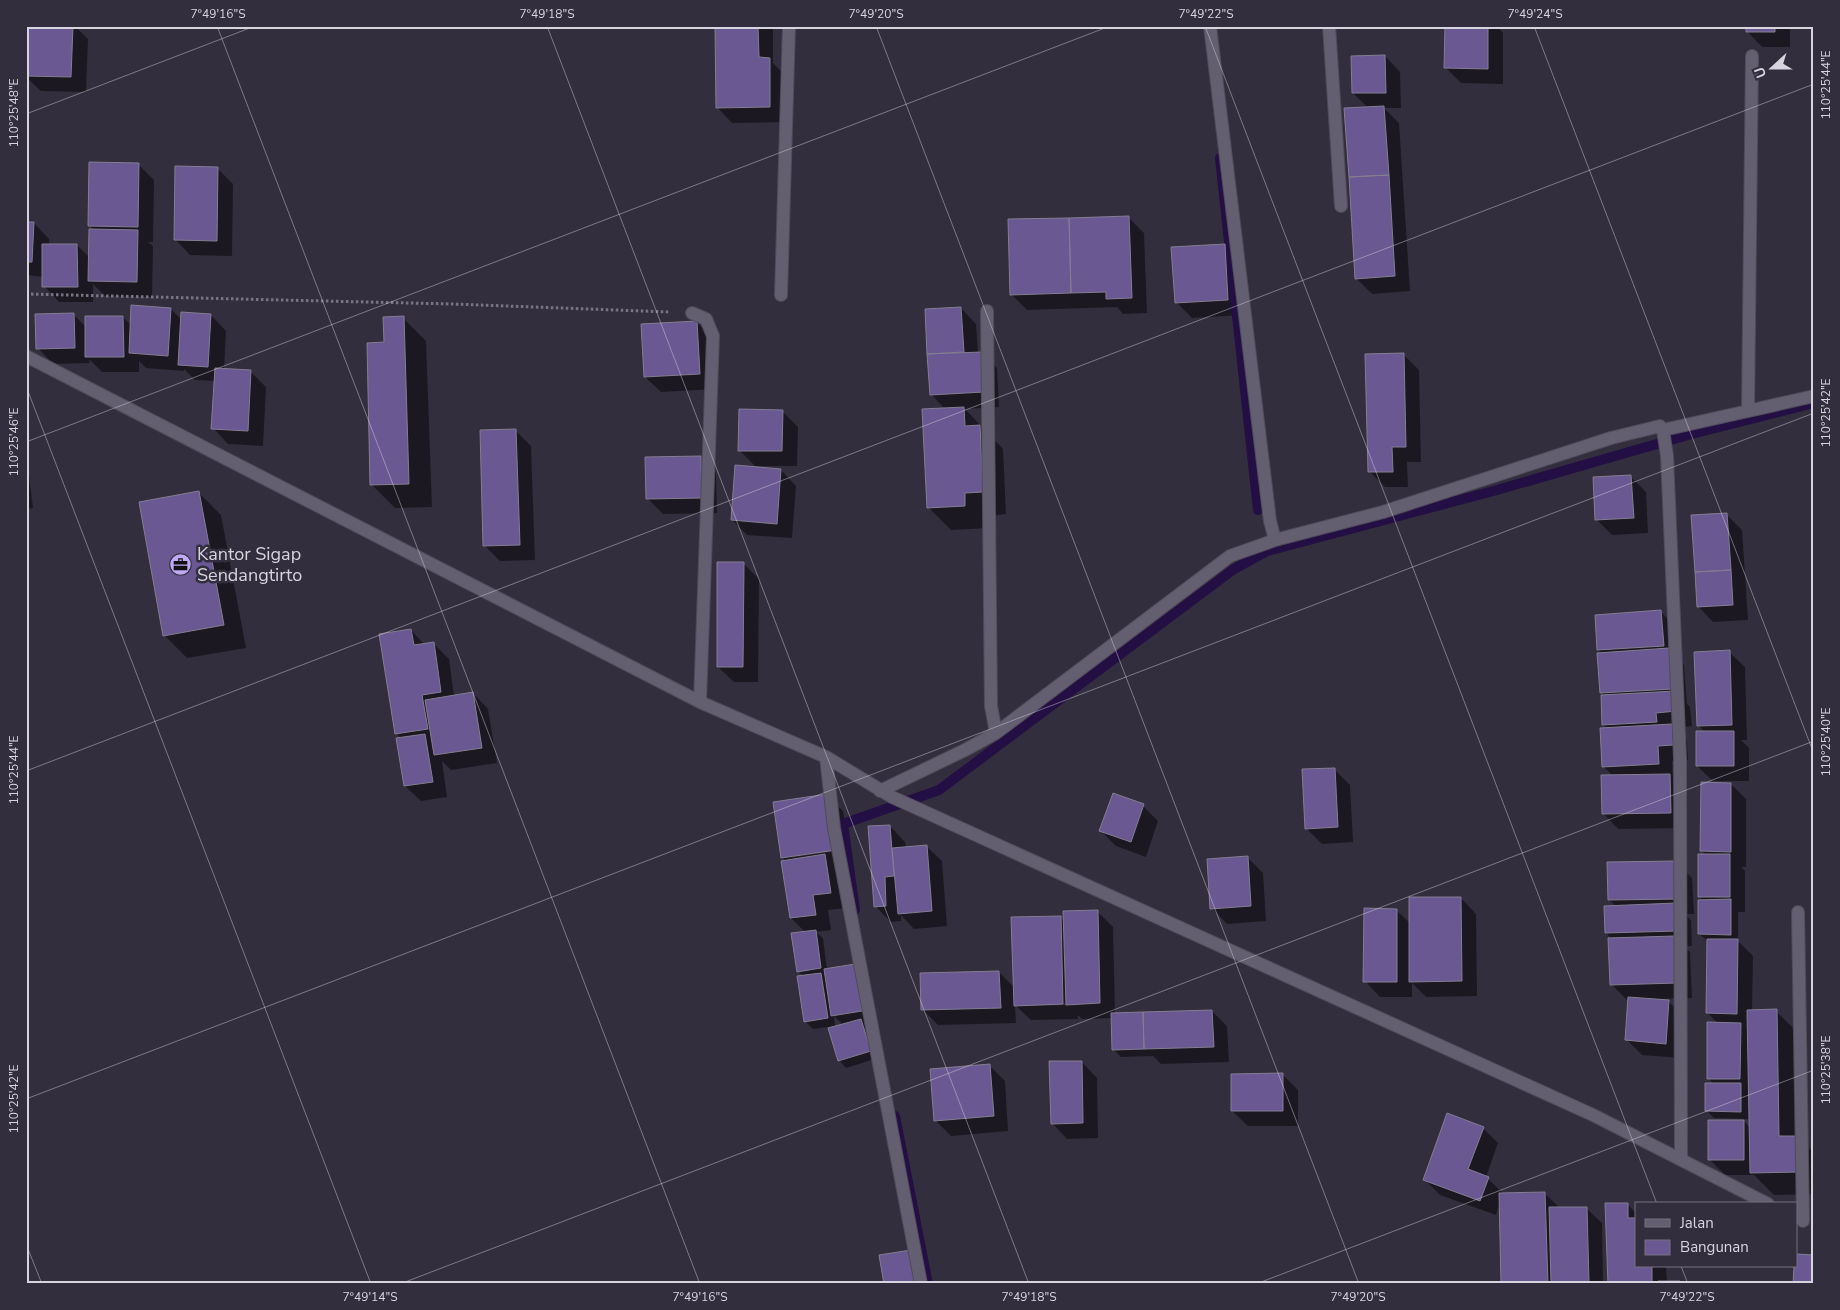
<svg xmlns="http://www.w3.org/2000/svg" width="1840" height="1310" viewBox="0 0 1840 1310" font-family="'Nunito Sans',sans-serif">
<style>
.shadow{fill:#0007;fill-rule:evenodd}
.lines{fill:none;stroke-linecap:round;stroke-linejoin:round}
.stream{stroke:#240f44;stroke-width:10}
.building{fill:#6a5893;stroke:#837e91}
.minor-casing{stroke:#4f4b59;stroke-width:14}
.path{stroke:#787582;stroke-width:3;stroke-dasharray:2.5 2.5;stroke-linecap:butt}
.minor{stroke:#635f71;stroke-width:12}
.ticks{fill:none;stroke:#d6d4de;stroke-width:1;stroke-opacity:0.45}
.labels{text-anchor:middle;stroke-width:5;stroke-linejoin:round;paint-order:stroke}
.poi-label{font-size:18px;fill:#d6d4de;stroke:#332e3e;text-anchor:start}
.neatline{fill:none;stroke:#d6d4de;stroke-width:2}
.ticks-label{font-size:12px;text-anchor:middle;fill:#d6d4de}
</style>
<rect width="100%" height="100%" fill="#332e3e"/>
<path class="shadow" d="M26,26h49l13,13 -2,53 -45,-1 -15,-14z
M716,26h57v37l12,12v47l-53,1 -15,-16z
M1446,26h51l6,7v51l-42,-1 -15,-15z
M1747,26h43v21h-28l-15,-16z
M1385,56l15,16 1,36h-17l15,15 11,168 -38,3 -16,-16 12,-170 -15,-15z
M138,164l16,16 -1,62h-5l5,4 -1,51 -47,-1 -12,-12v18h-34l-15,-16v-9l-18,-2v-52h8l15,16v7l28,-1 13,13 4,-28 -4,-4z
M217,168l16,16 -1,72 -42,-1 -15,-16z
M1129,218l15,15 3,80 -24,1 -6,-7 -90,3 -16,-16z
M1224,245l16,16 3,54 -51,3 -16,-16z
M961,308l15,16 2,29h4l15,15 2,39 -34,2 38,40 3,65 -19,2 1,12 -37,2 -23,-23 17,-98 -14,-15 -5,-84z
M171,309l11,11 29,-5 15,16 -2,39 26,1 16,16 -3,59 -35,-2 -15,-16 2,-47 -20,-1 -11,-11v2l-38,-3 -7,-7v11h-37l-13,-13 1,4 -37,1 -15,-16 35,-34 13,13 37,-10 9,9z
M403,318l23,23 6,166 -37,1 -23,-23 13,-142z
M697,322l15,16 3,51 -54,3 -16,-15z
M1403,354l16,16 2,92h-14l1,25h-23l-16,-16z
M782,411l16,16 -1,39h-42l-16,-16z
M515,430l16,16 4,114 -35,1 -16,-16z
M26,451l7,57 -7,1z
M701,457l15,16 1,40 -54,1 -16,-16z
M781,470l15,16 -4,52 -45,-3 -15,-15z
M1631,477l15,15 2,41 -36,2 -16,-16z
M198,492l23,23 25,133 -59,10 -23,-23z
M1726,514l16,16 6,90 -35,2 -15,-16z
M743,563l16,16 -1,103h-24l-16,-15z
M1661,612l15,15 2,32 6,6 3,39 3,3 2,19 -18,2 13,13 1,19 -16,1 1,18 12,12 1,37 -68,1 -15,-16 10,-37 -9,-9 4,-38 -5,-4 2,-29 -4,-4 1,-38 -4,-4z
M411,630l14,15 8,-2 16,16 5,37 19,-3 15,16 9,54 -46,7 -9,-9 5,36 -26,4 -16,-15 -3,-47 -5,-5z
M1729,652l16,15 2,73h-6l8,8v33h-36l-16,-15 8,-34 -7,-7z
M1334,769l16,16 3,57 -31,2 -16,-16z
M1731,784l15,15v68h-5l4,4v41h-7v29l15,15 -1,55h24l23,23 3,107 12,12v41l-40,1 -20,-20h-29l-16,-16 35,-38 6,7v-9l-36,-1 -7,-7 7,-27 -6,-6 10,-54 -10,-11v-72l-9,-7 5,-33 -5,-5 7,-41 -4,-4z
M828,796l15,15 8,54 -15,2 10,41 -18,2 3,20 -15,2 7,6 4,32 27,-4 16,15 7,45 1,32 -32,10 -7,-8 4,-35 -9,-9 1,10 -22,3 -8,-8 -1,-44 -6,-6 7,-39 -14,-14 -5,-57 -4,-4zM842,848l1,2 -49,7v-2z
M1143,806l15,15 -12,36 -30,-11 -15,-15z
M890,826l15,16 1,6 20,-2 16,15 5,65 -33,3 -13,-14v6l-10,1 -16,-16z
M1248,858l15,15 3,48 -39,3 -15,-16z
M1677,862l15,16 2,36h-9l6,6 1,26h-8l6,6 2,46 -36,1v2l13,1 15,15 -3,41 -39,-3 -15,-15 2,-40h-2l-16,-16 1,-45 -6,-6 10,-27 -7,-6z
M1461,898l15,16 1,82 -51,1 -14,-14v14h-32l-15,-16 31,-71 14,13z
M1097,911l16,16 2,87 97,-3 15,15 2,36 -68,2 -8,-8 -32,1 -7,-7 -1,-32 -31,1 -4,-4v4l-47,1 -16,-15 1,18 -78,2 -16,-16 77,-37 16,16 45,-71 5,5zM1070,1003v2l-42,1v-2z
M1082,1062l15,16 1,60 -31,1 -15,-16z
M989,1065l16,16 3,50 -57,5 -15,-15z
M1282,1074l16,16v36h-50l-16,-15z
M1483,1128l15,15 -12,34 18,17 40,-1 16,15h26l16,15 1,61h-100l-3,-82 -4,13 -56,-20 -16,-16z
M1627,1204l9,9v53h30l1,16h13l2,2h-73z
M910,1252l16,15 2,17h-43z"/>
<g class="lines">
<path class="stream" d="M1220,158l38,352
M855,910l-12,-86 96,-34 295,-221 33,-18 230,-61 191,-55 126,-32
M895,1116l33,168"/>
</g>
<path class="building" d="M26,26h47l-2,51 -45,-1z
M715,26h43l1,31 11,1v49l-54,1z
M1445,26h43v43l-44,-1z
M1746,26h29v6h-29z
M1385,55l1,38h-34l-1,-37z
M1384,106l5,69 -40,2 -5,-69z
M89,162l50,1 -1,64 -50,-1z
M175,166l43,1 -1,74 -43,-1z
M1389,175l6,101 -40,3 -6,-102z
M1129,216l3,82 -26,1v-7l-35,1 -2,-75z
M1069,218l2,75 -61,2 -2,-76z
M26,222h8l-2,40h-6z
M89,229l49,1 -1,52 -49,-1z
M42,244h35l1,43h-36z
M1225,244l3,56 -53,3 -4,-56z
M131,305l40,3 -3,48 -39,-3z
M961,307l3,45 -37,2 -2,-45z
M181,312l30,2 -3,53 -30,-2z
M74,313l1,35 -39,1 -1,-35z
M85,316h38l1,41h-39z
M404,316l5,168 -39,1 -3,-142 17,-1 -1,-25z
M697,321l3,53 -56,3 -3,-53z
M982,352l2,40 -54,3 -3,-41z
M1404,353l2,94h-14l1,25h-25l-3,-118z
M215,368l36,2 -3,61 -37,-2z
M964,407l1,19 15,-1 3,67 -18,1v13l-38,2 -5,-99z
M739,409l44,1 -1,41h-44z
M516,429l4,116 -37,1 -3,-116z
M701,456l1,42 -56,1 -1,-42z
M735,465l46,4 -4,55 -46,-4z
M1631,475l3,43 -39,2 -2,-43z
M199,491l25,134 -61,11 -24,-134z
M1727,513l4,57 -36,2 -4,-57z
M717,562h27l-1,105h-26z
M1731,570l2,35 -36,2 -2,-35z
M1661,610l3,36 -67,4 -2,-35z
M411,629l3,16 20,-3 7,50 -19,3 6,34 -33,5 -16,-100z
M1669,648l3,41 -72,4 -3,-40z
M1730,650l2,75 -35,1 -3,-74z
M1675,691l2,20 -21,2 1,9 -55,3 -1,-30z
M473,692l9,56 -48,7 -9,-55z
M1672,724l1,21 -15,1 1,18 -57,3 -2,-39z
M1696,731h38v35h-38z
M425,734l8,48 -29,4 -8,-48z
M1335,768l3,59 -33,2 -3,-60z
M1670,774l1,39 -69,1 -1,-39z
M1701,782l30,1v69l-31,-1z
M1113,793l31,11 -13,38 -32,-11z
M828,794l8,56 -55,8 -8,-56z
M890,825l4,51 -9,1 1,29 -12,1 -6,-81z
M927,845l5,66 -34,3 -6,-66z
M825,854l6,39 -18,2 3,20 -26,3 -9,-57z
M1698,854h32v43h-32z
M1248,856l3,50 -41,3 -3,-50z
M1677,861l2,38 -71,1 -1,-38z
M1409,897h52l1,84 -53,1z
M1731,899v36l-33,-1v-34z
M1676,903l1,28 -72,2 -1,-27z
M1364,908l33,1v73h-34z
M1098,910l2,93 -34,2 -3,-94z
M1061,916l2,88 -49,2 -3,-89z
M816,930l5,38 -24,4 -6,-39z
M1675,936l2,47 -67,2 -2,-47z
M1707,939h31l-1,75 -31,-1z
M855,964l7,47 -31,5 -7,-47z
M999,971l2,37 -80,2 -1,-37z
M821,973l7,45 -24,4 -7,-46z
M1628,997l41,3 -3,44 -41,-4z
M1777,1009l2,127h19l1,36 -49,1 -3,-163z
M1212,1010l2,37 -70,2 -1,-37z
M1143,1012l1,37 -32,1 -1,-37z
M861,1019l10,32 -33,10 -10,-33z
M1707,1022l34,1 -1,56h-33z
M1049,1061h33l1,62 -32,1z
M990,1064l4,52 -60,5 -4,-52z
M1283,1073v38h-52v-37z
M1705,1083h36v29l-36,-1z
M1447,1113l37,14 -16,42 21,8 -9,24 -57,-21z
M1708,1120h36v40h-36z
M1545,1192l3,92h-47l-2,-91z
M1605,1203h23v15h8v48h16v18h-44z
M1549,1207h38l2,76h-38z
M911,1250l5,34h-32l-5,-29z
M1796,1254l18,1v29h-21l1,-18h2z
M1658,1281h22v3h-21z"/>
<g class="lines">
<defs>
<path id="minor" d="M1210,26l60,495 5,19
M1329,26l12,180
M781,295l8,-269
M692,313l14,6 7,17 -13,366
M26,356l674,346 126,55 66,40 701,318 175,89
M1748,411l66,-15
M1663,430l85,-19 4,-355
M996,733l234,-177 45,-16 108,-28 228,-74 49,-12 3,4 4,26 13,302 1,402
M826,757l8,71 87,456
M880,791l85,-41 31,-17 -5,-27 -4,-395
M1798,912l5,309"/>
</defs>
<use href="#minor" class="minor-casing"/>
<path class="path" d="M26,294l426,10 218,8"/>
<use href="#minor" class="minor"/>
</g>
<path class="ticks" d="M217,26l483,1258M547,26l482,1258M876,26l483,1258M1205,26l452,1178M1534,26l280,728M26,114l229,-88M26,386l345,898M26,442l1084,-416M26,771l1788,-687M26,1099l1788,-686M26,1244l16,40M1681,1266l7,18M400,1284l1414,-543M1256,1284l558,-214"/>
<defs>
<symbol id="office-disc" viewBox="-11 -11 22 22"><circle r="9.5" fill="#bea9f5" stroke="#332e3e"/><path d="M-6-3h4V-5.5h4V-3h4V5H-6ZM-1-4.5V-3h2v-1.5ZM-6 0V1H6V0Z" fill="#111"/></symbol>
</defs>
<g fill-rule="evenodd">
<use href="#office-disc" x="168" y="552" width="25" height="25"/>
</g>
<g class="labels">
<g class="poi-label">
<text x="197" y="560">Kantor Sigap<tspan x="197" dy="21">Sendangtirto</tspan></text>
</g>
</g>
<rect width="1840" height="1310" fill="none" stroke="#332e3e" stroke-width="55"/>
<rect x="1635" y="1202" width="162" height="65" fill="#332e3e" stroke="#74707e"/>
<rect x="1645" y="1219" width="25" height="8" fill="#635f71" stroke="#74707e"/>
<text x="1680" y="1228" font-size="15" fill="#d6d4de">Jalan</text>
<rect x="1645" y="1240" width="25" height="15" fill="#6a5893" stroke="#74707e"/>
<text x="1680" y="1252" font-size="15" fill="#d6d4de">Bangunan</text>
<g transform="translate(1772 68) rotate(249)" stroke="#332e3e" stroke-width="4" paint-order="stroke">
<path d="M0-4L9 19L0 12L-9 19Z" fill="#d6d4de"/>
<text y="-8" font-size="14" font-weight="bold" text-anchor="middle" fill="#d6d4de">U</text>
</g>
<rect x="28" y="28" width="1784" height="1254" class="neatline"/>
<g class="ticks-label">
<text x="218" y="18">7°49'16"S</text>
<text x="547" y="18">7°49'18"S</text>
<text x="876" y="18">7°49'20"S</text>
<text x="1206" y="18">7°49'22"S</text>
<text x="1535" y="18">7°49'24"S</text>
<text transform="translate(1826 85) rotate(-90)" y="4">110°25'44"E</text>
<text transform="translate(14 113) rotate(-90)" y="4">110°25'48"E</text>
<text transform="translate(1826 413) rotate(-90)" y="4">110°25'42"E</text>
<text transform="translate(14 442) rotate(-90)" y="4">110°25'46"E</text>
<text transform="translate(1826 742) rotate(-90)" y="4">110°25'40"E</text>
<text transform="translate(14 770) rotate(-90)" y="4">110°25'44"E</text>
<text transform="translate(1826 1070) rotate(-90)" y="4">110°25'38"E</text>
<text transform="translate(14 1099) rotate(-90)" y="4">110°25'42"E</text>
<text x="370" y="1301">7°49'14"S</text>
<text x="700" y="1301">7°49'16"S</text>
<text x="1029" y="1301">7°49'18"S</text>
<text x="1358" y="1301">7°49'20"S</text>
<text x="1687" y="1301">7°49'22"S</text>
</g>
</svg>
